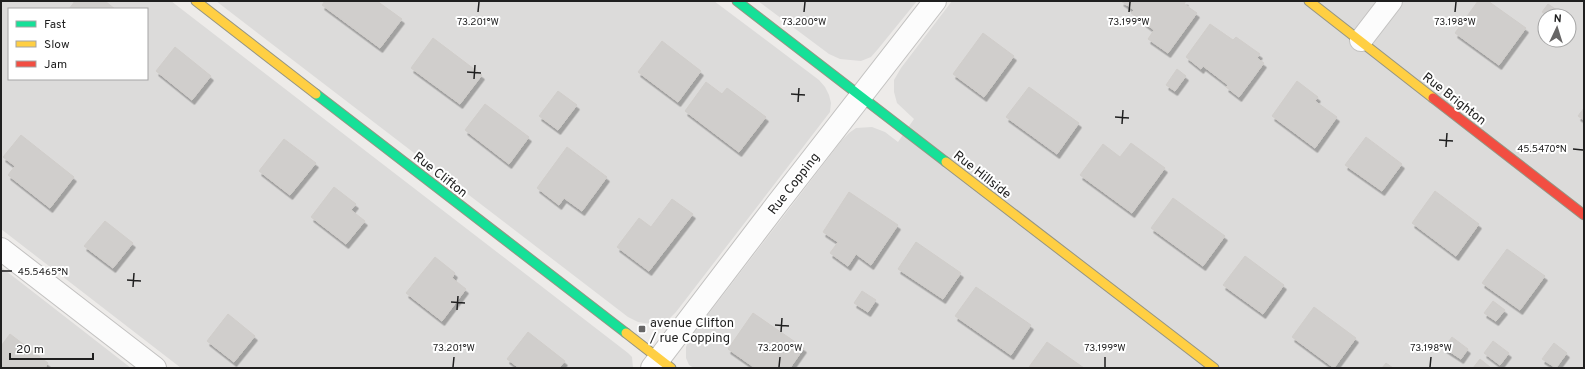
<svg xmlns="http://www.w3.org/2000/svg" width="1585" height="369" viewBox="0 0 1585 369" font-family="Overpass,sans-serif">
<style>
.residential{fill:#dcdbda;fill-rule:evenodd}
.building{fill:#d0cecc;stroke:#d0cdca;filter:url(#shadow)}
.lines{fill:none;stroke-linecap:round;stroke-linejoin:round}
.street-casing{stroke:#c3c2c1;stroke-width:24}
.fast-casing{stroke:#959583;stroke-width:11}
.slow-casing{stroke:#959583;stroke-width:11}
.jam-casing{stroke:#959583;stroke-width:11}
.street{stroke:#fcfcfc;stroke-width:22}
.fast{stroke:#16e098;stroke-width:9}
.slow{stroke:#ffcf43;stroke-width:9}
.jam{stroke:#f24e42;stroke-width:9}
.ticks{fill:none;stroke:#1f1f1f;stroke-width:1.5}
.poi-dot{fill:#676666;stroke:#fff;stroke-width:1.5}
.labels{text-anchor:middle;stroke-width:4;stroke-linejoin:round;paint-order:stroke}
.street-label{font-size:13px;fill:#1f1f1f;stroke:#fff}
.poi-label{font-size:13px;fill:#1f1f1f;stroke:#fff;text-anchor:start}
.ticks-label{font-size:10px;text-anchor:middle;fill:#1f1f1f;stroke:#fff;stroke-width:4;stroke-linejoin:round;paint-order:stroke}
</style>
<defs>
<filter id="shadow"><feDropShadow dx="2.5" dy="4.5" stdDeviation="0" flood-color="#0004"/></filter>
</defs>
<rect width="100%" height="100%" fill="#edebe9"/>
<path class="residential" d="M1,1h170l457,352 4,4 1,11h-452l-180,-139zM9,9h138v70h-138z
M216,1h498l105,79 6,7 4,8 2,8 -1,9 -154,200 -7,7 -8,4 -10,1 -13,-2 -10,-5z
M758,1h159l-39,48 -7,8 -10,4 -21,-2 -11,-5z
M952,1h632v367h-890l-5,-3 -3,-7v-11l4,-9 152,-198 7,-7 7,-5 16,-1 13,5 13,10 16,-23 -17,-16 -3,-11v-12l7,-12zM1545,16h24v24h-24z
M1,267l130,101h-130z"/>
<path class="building" d="M75,1h30l10,8h-46z
M325,1h52l25,18 -22,29 -58,-43z
M1121,1h65l-2,3 13,9 -29,40 -20,-14 6,-9 -23,-17 3,-3z
M1478,1h10l38,27 -27,37 -44,-32z
M1548,4l9,6 -4,6h-5l-6,-4z
M1210,24l23,16 3,-3 24,17 -3,4 7,5 -25,34 -13,-10 2,-2 -25,-19 -2,3 -15,-12z
M983,33l31,23 -30,41 -31,-23z
M433,38l49,37 -22,29 -49,-36z
M662,41l39,30 -23,31 -40,-30z
M175,47l36,29 -19,24 -36,-29z
M1177,69l9,7 -11,15 -9,-6z
M1297,81l21,16 -3,4 22,16 -22,31 -43,-32z
M706,82l16,12 5,-6 39,29 -27,35 -54,-41z
M1029,87l50,36 -22,31 -51,-37z
M558,91l19,14 -19,25 -19,-14z
M485,104l44,33 -20,27 -44,-34z
M1584,108v12l-6,-4z
M21,135l53,42 -24,31 -42,-33 7,-9 -12,-9z
M1366,137l36,27 -20,27 -37,-26z
M284,139l32,24 -26,32 -31,-24z
M1131,143l34,25 -33,45 -52,-38 23,-31 17,13z
M567,147l40,30 -25,34 -18,-13 -5,7 -22,-17z
M334,187l22,17 -5,6 14,11 -19,23 -35,-27z
M1435,191l44,33 -23,32 -44,-33z
M849,192l49,33 -27,40 -15,-11 -8,12 -18,-13 8,-11 -15,-10z
M1173,198l52,38 -22,30 -52,-38z
M672,199l21,15 -44,57 -32,-24 22,-29 12,9z
M105,221l28,22 -20,25 -29,-22z
M916,242l45,31 -18,26 -45,-30z
M1507,249l38,27 -25,34 -38,-27z
M1245,256l39,29 -21,29 -40,-29z
M435,257l20,16 -3,5 14,11 -24,32 -36,-28z
M976,287l55,38 -20,30 -56,-39z
M862,291l14,9 -8,12 -14,-9z
M1493,301l12,9 -9,11 -12,-8z
M1314,307l42,31 -22,30 -42,-31z
M753,313l51,35 -14,20h-35l-27,-19z
M228,314l27,22 -21,26 -27,-21z
M528,332l37,29 -6,7h-40l-12,-9z
M10,334l38,29 -3,5h-44v-22z
M1452,337l16,12 -7,10 -17,-11z
M1493,341l16,12 -9,12 -16,-12z
M1047,342l37,26 -55,-1z
M1554,343l13,10 -11,15 -14,-9z
M1480,359l10,8v1h-17z
M1386,363l7,5h-11z"/>
<g class="lines">
<defs>
<path id="street" d="M1361,40l30,-39
M1,249l154,119
M652,368l125,-164 158,-203"/>
<path id="fast" d="M737,1l209,161
M316,94l310,239"/>
<path id="slow" d="M196,1l120,93
M1309,1l124,97
M946,162l268,206
M626,333l45,35"/>
<path id="jam" d="M1433,98l151,117"/>
</defs>
<use href="#street" class="street-casing"/>
<use href="#fast" class="fast-casing"/>
<use href="#slow" class="slow-casing"/>
<use href="#jam" class="jam-casing"/>
<use href="#street" class="street"/>
<use href="#fast" class="fast"/>
<use href="#slow" class="slow"/>
<use href="#jam" class="jam"/>
</g>
<path class="ticks" d="M478,12l1,-10M804,12l1,-10M1129,12l1,-10M1455,12l1,-10M467,72l14,1M474,79l1,-14M791,94l14,1M798,102l1,-14M1115,117l14,1M1122,124l1,-14M1439,140l14,1M1446,147l1,-14M1573,149l10,1M2,271h10M127,280l14,1M133,287l1,-14M451,302l14,1M457,310l1,-14M775,325l14,1M781,332l1,-14M453,367l1,-10M779,367l1,-10M1105,367v-10M1430,367l1,-10"/>
<rect class="poi-dot" x="638" y="325" width="8" height="8" rx="2"/>
<g class="labels">
<g class="street-label">
<text transform="translate(1455 98) rotate(38)" y="5">Rue Brighton</text>
<text transform="translate(441 174) rotate(38)" y="5">Rue Clifton</text>
<text transform="translate(983 174) rotate(38)" y="5">Rue Hillside</text>
<text transform="translate(793 183) rotate(-52)" y="5">Rue Copping</text>
</g>
<g class="poi-label">
<text x="650" y="327">avenue Clifton<tspan x="650" dy="15">/ rue Copping</tspan></text>
</g>
</g>
<g class="ticks-label">
<text x="478" y="25">73.201°W</text>
<text x="804" y="25">73.200°W</text>
<text x="1129" y="25">73.199°W</text>
<text x="1455" y="25">73.198°W</text>
<text x="1542" y="152">45.5470°N</text>
<text x="43" y="275">45.5465°N</text>
<text x="454" y="351">73.201°W</text>
<text x="780" y="351">73.200°W</text>
<text x="1105" y="351">73.199°W</text>
<text x="1431" y="351">73.198°W</text>
</g>
<rect width="1585" height="369" fill="none" stroke="#1f1f1f" stroke-width="4"/>
<rect x="8" y="8" width="140" height="72" fill="#ffffff" stroke="#a5a5a5"/>
<rect x="16" y="21" width="20" height="6" fill="#16e098" stroke="#a5a5a5"/>
<text x="44" y="28" font-size="12" fill="#1f1f1f">Fast</text>
<rect x="16" y="41" width="20" height="6" fill="#ffcf43" stroke="#a5a5a5"/>
<text x="44" y="48" font-size="12" fill="#1f1f1f">Slow</text>
<rect x="16" y="61" width="20" height="6" fill="#f24e42" stroke="#a5a5a5"/>
<text x="44" y="68" font-size="12" fill="#1f1f1f">Jam</text>
<g transform="translate(1557 28) rotate(4)"><circle r="19" fill="#ffffff" stroke="#a5a5a5"/>
<path d="M0-3L7 15L0 10L-7 15Z" fill="#676666"/>
<text y="-6" font-size="11" font-weight="bold" text-anchor="middle" fill="#1f1f1f">N</text>
</g>
<path d="M10 353v6h83v-6" fill="none" stroke="#1f1f1f" stroke-width="2"/>
<text x="16" y="353" font-size="12" fill="#1f1f1f" stroke="#ffffff" stroke-width="3" paint-order="stroke">20 m</text>
</svg>
